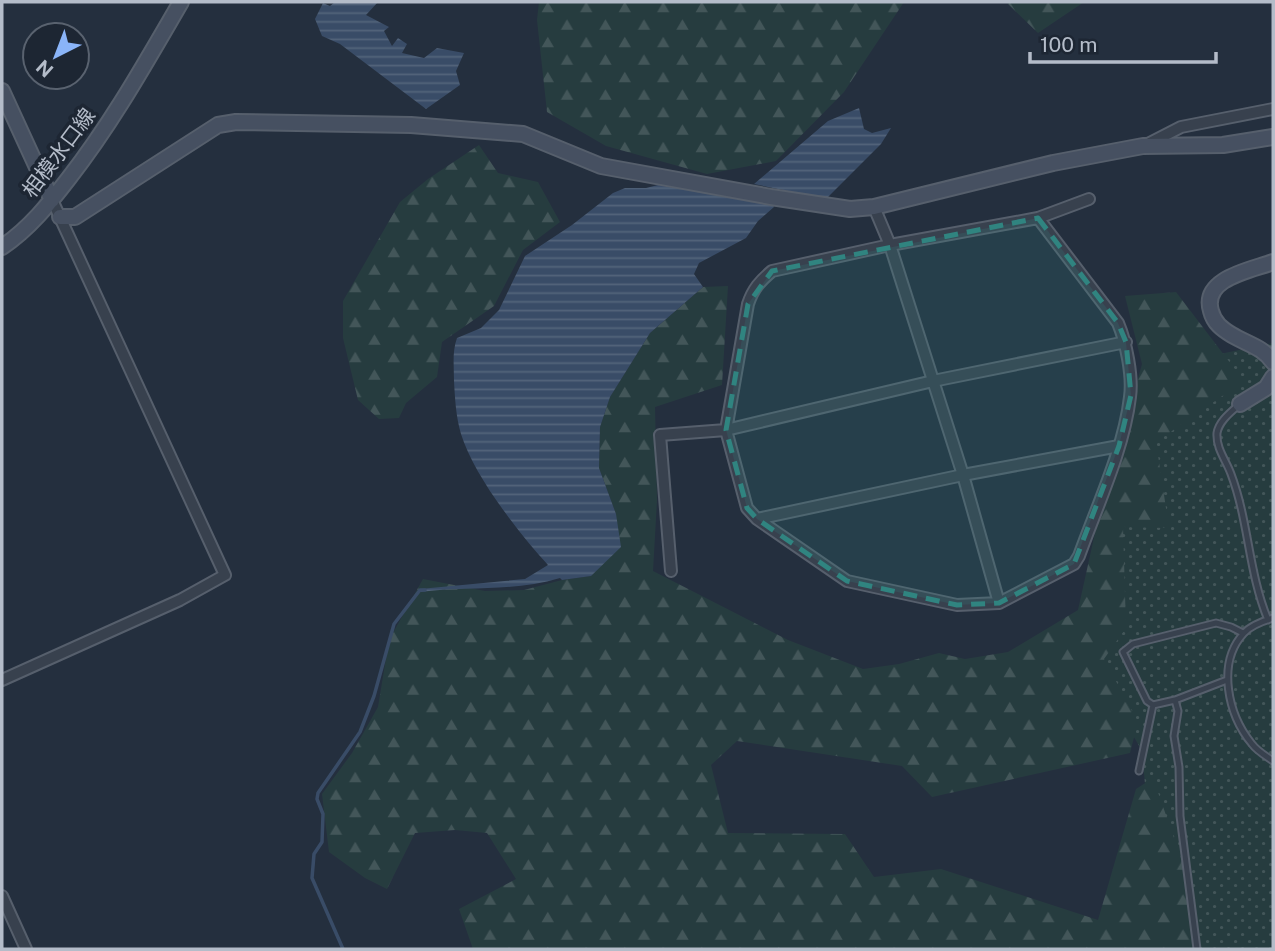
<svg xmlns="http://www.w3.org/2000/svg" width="1275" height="951" viewBox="0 0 1275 951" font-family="'Public Sans','Noto Sans JP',sans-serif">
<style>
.grass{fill:url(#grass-dots)}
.forest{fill:url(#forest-firs)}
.water{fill:url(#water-rules)}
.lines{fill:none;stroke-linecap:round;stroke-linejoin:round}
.stream{stroke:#394c67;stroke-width:3.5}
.lane-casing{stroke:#565f6c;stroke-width:9}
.street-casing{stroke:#565f6c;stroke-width:14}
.secondary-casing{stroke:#565f6c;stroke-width:18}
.lane{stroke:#38414e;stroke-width:5}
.street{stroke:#38414e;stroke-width:10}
.secondary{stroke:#465061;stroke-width:14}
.marked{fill:#308480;fill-opacity:0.2;stroke:#308480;stroke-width:5;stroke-dasharray:14 9;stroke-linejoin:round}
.labels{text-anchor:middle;stroke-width:7;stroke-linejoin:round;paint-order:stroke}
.street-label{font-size:21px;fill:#b4bcc9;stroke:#1d2633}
</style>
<defs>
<pattern id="grass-dots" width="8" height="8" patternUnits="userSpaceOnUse" patternTransform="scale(1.75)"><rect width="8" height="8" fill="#263c3f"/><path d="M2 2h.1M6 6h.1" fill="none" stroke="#435659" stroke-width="1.8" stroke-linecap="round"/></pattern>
<pattern id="forest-firs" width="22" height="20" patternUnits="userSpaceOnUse" patternTransform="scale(1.75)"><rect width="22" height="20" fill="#263c3f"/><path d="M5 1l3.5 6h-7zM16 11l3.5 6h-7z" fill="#435659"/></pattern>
<pattern id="water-rules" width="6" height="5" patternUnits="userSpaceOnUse" patternTransform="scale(1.75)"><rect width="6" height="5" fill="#394c67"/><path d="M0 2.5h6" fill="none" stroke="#53647b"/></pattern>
</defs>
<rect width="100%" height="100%" fill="#242f3e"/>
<path class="grass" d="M1273,343v606h-130l8,-98 -9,-100 -52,-90 15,-104 41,-115 64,-86z"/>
<path class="forest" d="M539,2h365l-60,90 -68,69 -69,13 -101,-28 -59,-34 -10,-92z
M1006,2h78l-46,31z
M479,145l19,28 40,9 22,40 -37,28 -29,56 -52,36 -5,35 -31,26 -7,15 -20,1 -21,-19 -15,-62v-37l57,-99 28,-23z
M728,286l-6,99 -67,22 2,93 -4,71 135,69 75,29 36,-5 40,-11 26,6 43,-7 70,-42 17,-77 47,-169 -17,-68 51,-4 68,89 -88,61 13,86 -46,-1 3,101 -22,31 34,63 -8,31 -198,44 -30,-31 -165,-25 -26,24 17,68 117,1 29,43 67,-8 157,51 38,-131 17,-11 41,117 -2,54h-719l-14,-40 57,-30 -29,-46 -32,-3 -40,3 -28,56 -22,-11 -36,-26 -7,-58 30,-41 26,-46 11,-67 34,-61 62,12 39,-1 38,-10 29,-4 25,-62 -17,-46 1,-41 10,-30 40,-64 53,-46z"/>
<path class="water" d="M335,2h43l-12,13 23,12 -5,4 8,15 6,-8 9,6 -5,9 22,5 13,-10 27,5 -8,18 4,14 -34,24 -86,-65 -18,-8 -7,-17 8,-16 7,3z
M859,108l5,21 8,4 19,-5 -10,16 -55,55 -72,-15 74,-63z
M670,182l100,18 4,7 -16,14 -12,17 -47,25 -5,11 9,13 -53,46 -40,64 -10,30 -1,41 17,46 5,33 -30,29 -29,4 -2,-2c-46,14 -93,8 -140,14v-3l105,-10 23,-14c-30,-33 -74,-89 -87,-131 -5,-17 -6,-35 -7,-53 0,-15 -2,-29 3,-43l24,-10 18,-18 26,-54 47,-31 41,-32 12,-5h21z"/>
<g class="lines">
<path class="stream" d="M343,949l-31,-71 2,-24 8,-12 1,-28 -6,-15 1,-6 42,-61 14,-36 20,-72 26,-34h5"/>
<defs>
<path id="lane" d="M1240,404c-9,8 -21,17 -23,29 -1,16 9,27 14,41 18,48 17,97 37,146
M1273,618c-10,3 -22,7 -29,15 -28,30 -16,82 8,111 5,7 14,12 21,17
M1175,700l52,-20
M1139,771l14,-66
M1197,949l-17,-133 -1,-49 -5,-31 4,-25 -3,-11 -22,5 -6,-4 -24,-49 10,-8 83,-21 15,4 12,6"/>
<path id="street" d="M1146,145l35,-18 92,-18
M874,207l16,38 73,230 36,128
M1038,218l80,105c8,19 15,53 12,74 -6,52 -33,109 -51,159l-5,8 -75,39 -42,2 -110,-24 -90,-62 -10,-11 -21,-78 22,-126c5,-15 12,-23 24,-33l118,-26 148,-27 51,-19
M757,519l206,-44 156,-29
M671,571l-11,-136 66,-5 207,-49 193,-39
M2,680l178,-80 45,-25 -173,-375
M2,896l24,53"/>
<path id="secondary" d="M2,91l50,109
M60,217h15l143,-92 18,-3 175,3 112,9 78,32 170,31 79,12 24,-2 179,-44 90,-17 80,-1 50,-8
M2,247c27,-18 47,-43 67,-69 43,-55 77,-116 112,-176
M1273,262c-21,8 -72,16 -62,49 3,12 11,18 21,24 15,9 31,12 41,27
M1240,404l26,-16 7,-11"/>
</defs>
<use href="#lane" class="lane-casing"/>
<use href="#street" class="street-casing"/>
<use href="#secondary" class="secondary-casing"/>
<use href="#lane" class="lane"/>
<use href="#street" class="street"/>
<use href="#secondary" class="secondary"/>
</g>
<path class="marked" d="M1038,218l80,105 8,19 5,53 -12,51 -45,118 -75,39 -42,2 -110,-24 -90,-62 -10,-11 -21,-78 22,-126 24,-33z"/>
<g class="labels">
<g class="street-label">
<text transform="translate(59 153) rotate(-53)" y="7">相模水口線</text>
</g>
</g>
<rect width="1275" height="951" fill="none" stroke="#b4bcc9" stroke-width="7"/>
<g transform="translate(56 56) rotate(222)"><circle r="33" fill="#1d2633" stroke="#59626f" stroke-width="2"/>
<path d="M0-5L12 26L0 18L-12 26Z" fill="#8ab4f8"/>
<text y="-10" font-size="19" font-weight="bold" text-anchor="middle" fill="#b4bcc9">N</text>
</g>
<path d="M1030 52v10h186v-10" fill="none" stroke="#b4bcc9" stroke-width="3.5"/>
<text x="1040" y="52" font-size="21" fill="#b4bcc9" stroke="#1d2633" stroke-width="5" paint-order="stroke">100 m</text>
</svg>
